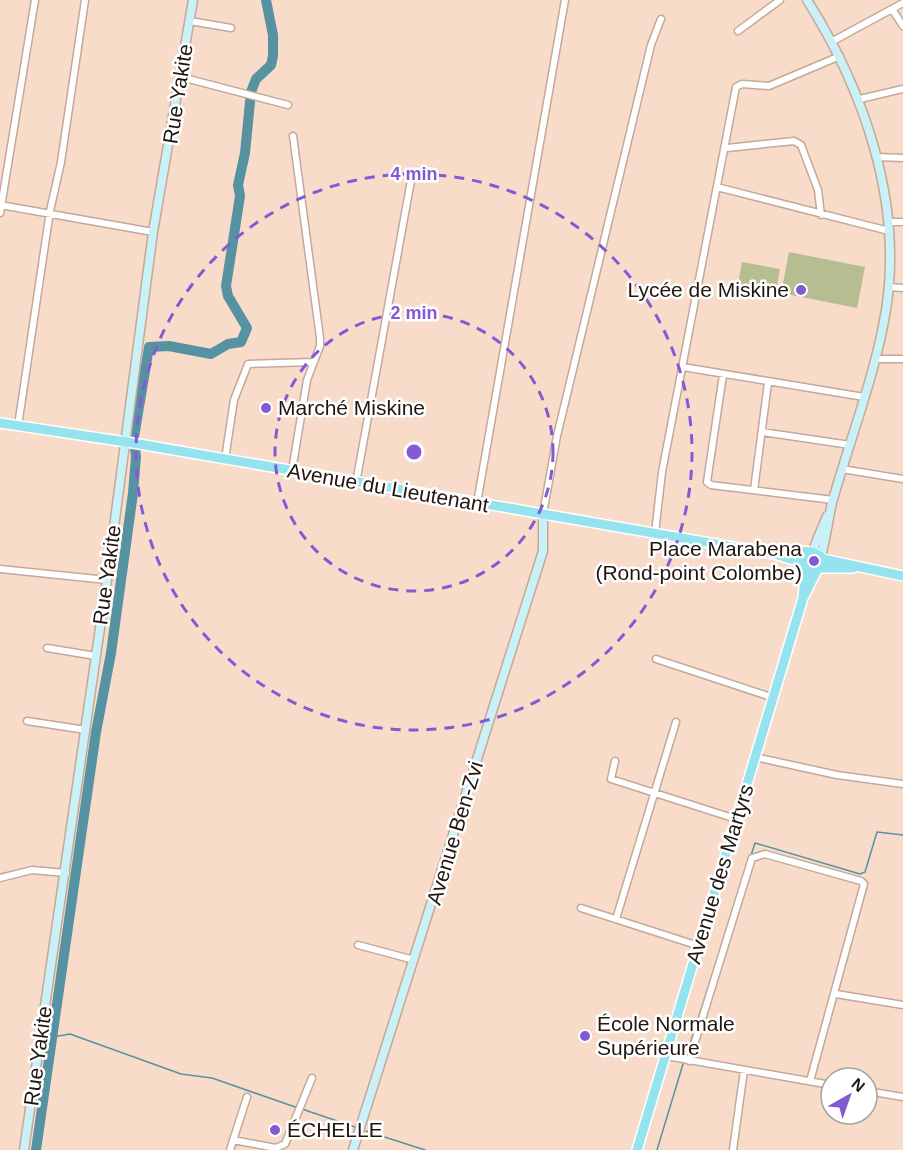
<svg xmlns="http://www.w3.org/2000/svg" width="903" height="1150" viewBox="0 0 903 1150" font-family="Helvetica,sans-serif">
<style>
.green{fill:#b6be91}
.lines{fill:none;stroke-linecap:round;stroke-linejoin:round}
.stream{stroke:#5792a2;stroke-width:1.5}
.river{stroke:#5792a2;stroke-width:10}
.street-casing{stroke:#c3a997;stroke-width:9}
.secondary-casing{stroke:#c3a997;stroke-width:11}
.primary-casing{stroke:#fff;stroke-width:12}
.street{stroke:#fff;stroke-width:6}
.secondary{stroke:#caf1f7;stroke-width:8}
.primary{stroke:#95e3ef;stroke-width:9}
.ring{fill:none;stroke:#835ad4;stroke-width:3;stroke-dasharray:10 8}
.poi-dot{fill:#835ad4;stroke:#fff;stroke-width:2}
.labels{text-anchor:middle;stroke-width:5;stroke-linejoin:round;paint-order:stroke}
.street-label{font-size:21px;fill:#201610;stroke:#fff}
.poi-label{font-size:21px;fill:#201610;stroke:#fff;text-anchor:start}
.centre{fill:#835ad4;stroke:#fff;stroke-width:3}
.ring-label{font-size:18px;text-anchor:middle;font-weight:bold;fill:#835ad4;stroke:#fff;stroke-width:5;stroke-linejoin:round;paint-order:stroke}
</style>
<rect width="100%" height="100%" fill="#f8dcc9"/>
<path class="green" d="M789,252l76,15 -8,41 -76,-15z
M742,262l38,7 -4,22 -38,-7z"/>
<g class="lines">
<path class="stream" d="M53,1037l17,-3 111,40 31,4 86,30
M686,1056l69,-213 105,31 5,-2 12,-40 26,3
M302,1109l56,19
M366,1131l59,19
M657,1150l26,-86"/>
<path class="river" d="M36,1150l60,-418 15,-79 22,-160 3,-36 -2,-20 15,-90 20,-1 42,8 17,-10 13,-2 6,-14 -19,-32 -2,-10 14,-90 -2,-11 7,-32 6,-61 5,-13 15,-14 2,-9v-21l-7,-35"/>
<defs>
<path id="street" d="M892,9l11,17
M190,21l41,7
M738,31l42,-31
M833,41l70,-38
M181,77l107,28
M860,99l43,-10
M727,148l67,-7 7,4 17,45 3,25
M877,157l26,1
M717,187l172,44
M0,205l153,27
M0,213l35,-213
M888,222h15
M889,287l14,1
M876,359h27
M683,367l181,30
M723,375l-16,107 4,3 122,15
M18,426l32,-215 11,-49 24,-162
M762,432l88,13
M225,459l9,-59 14,-36 65,-2
M842,469l61,10
M292,471l15,-91 13,-34v-8l-27,-202
M356,483l56,-308
M754,490l14,-107
M477,503l88,-503
M543,514l14,-78 94,-391 10,-26
M655,533l7,-61 74,-385 6,-3 27,2 71,-30
M0,569l107,11
M47,648l49,8
M656,659l118,39
M27,721l59,9
M755,757l82,18 66,9
M615,761l-4,18 125,40
M0,878l32,-8 34,3
M581,908l118,38
M616,919l60,-197
M358,945l56,15
M836,994l67,11
M666,1056l165,29
M689,1061l63,-203 13,-4 96,27 3,3 -54,197
M867,1091l36,6
M233,1140l43,8 9,-4 27,-66
M230,1150l17,-53
M733,1150l11,-80"/>
<path id="secondary" d="M807,0c57,90 96,202 79,310 -11,66 -36,129 -54,193 -4,17 -6,35 -11,53
M812,552l15,-36
M24,1150l83,-570 46,-348 40,-232
M353,1150l190,-599v-37"/>
<path id="primary" d="M0,423l139,21 635,110 30,9
M776,554c13,-2 39,-7 47,5l-1,7 -5,4h-8l-4,-5 3,-12
M823,559l80,17
M820,568h33
M803,598l3,-31
M637,1150l166,-552 14,-28"/>
</defs>
<use href="#street" class="street-casing"/>
<use href="#secondary" class="secondary-casing"/>
<use href="#primary" class="primary-casing"/>
<use href="#street" class="street"/>
<use href="#secondary" class="secondary"/>
<use href="#primary" class="primary"/>
</g>
<g class="ring">
<circle cx="414" cy="452" r="139"/>
<circle cx="414" cy="452" r="278"/>
</g>
<g class="poi-dot">
<circle cx="801" cy="290" r="6"/>
<circle cx="266" cy="408" r="6"/>
<circle cx="814" cy="561" r="6"/>
<circle cx="585" cy="1036" r="6"/>
<circle cx="275" cy="1130" r="6"/>
</g>
<g class="labels">
<g class="street-label">
<text transform="translate(178 94) rotate(-81)" y="7">Rue Yakite</text>
<text transform="translate(388 488) rotate(10)" y="7">Avenue du Lieutenant</text>
<text transform="translate(107 575) rotate(-82)" y="7">Rue Yakite</text>
<text transform="translate(455 833) rotate(-73)" y="7">Avenue Ben-Zvi</text>
<text transform="translate(720 874) rotate(-73)" y="7">Avenue des Martyrs</text>
<text transform="translate(38 1056) rotate(-82)" y="7">Rue Yakite</text>
</g>
<g class="poi-label">
<text x="789" y="297" text-anchor="end">Lycée de Miskine</text>
<text x="278" y="415">Marché Miskine</text>
<text x="802" y="556" text-anchor="end">Place Marabena<tspan x="802" dy="24">(Rond-point Colombe)</tspan></text>
<text x="597" y="1031">École Normale<tspan x="597" dy="24">Supérieure</tspan></text>
<text x="287" y="1137">ÉCHELLE</text>
</g>
</g>
<circle cx="414" cy="452" r="9" class="centre"/>
<g class="ring-label">
<text x="414" y="180">4 min</text>
<text x="414" y="319">2 min</text>
</g>
<g transform="translate(849 1096) rotate(40)"><circle r="28" fill="#ffffff" stroke="#a6a29f" stroke-width="1.5"/>
<path d="M0-4.5L10 22L0 15L-10 22Z" fill="#835ad4"/>
<text y="-9" font-size="16" font-weight="bold" text-anchor="middle" fill="#201610">N</text>
</g>
</svg>
